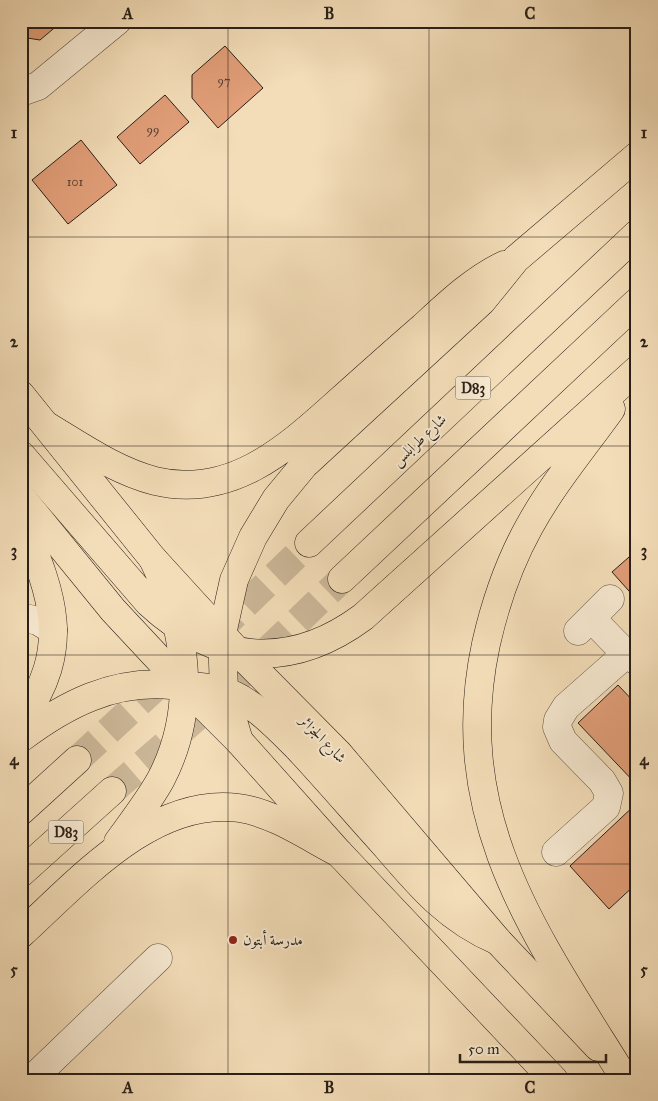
<svg xmlns="http://www.w3.org/2000/svg" width="658" height="1101" viewBox="0 0 658 1101" font-family="'IM FELL Great Primer',Amiri,serif">
<style>
.building{fill:#e19e78;stroke:#291f18}
.lines{fill:none;stroke-linecap:round;stroke-linejoin:round}
.highway-tunnel{stroke:#cbb798;stroke-width:28;stroke-dasharray:28 14;stroke-linecap:butt}
.minor-casing{stroke:#5c4e40;stroke-width:29}
.major-casing{stroke:#291f18;stroke-width:29}
.highway-casing{stroke:#291f18;stroke-width:29}
.minor{stroke:#f7e9d1;stroke-width:28}
.major{stroke:#f3ddb8;stroke-width:28}
.highway{stroke:#f3ddb8;stroke-width:28}
.grid{fill:none;stroke:#291f18;stroke-width:1;stroke-opacity:0.55}
.poi-dot{fill:#8f2418;stroke:#f7e9d1;stroke-width:2}
.labels{text-anchor:middle;stroke-width:4;stroke-linejoin:round;paint-order:stroke}
.number-label{font-size:12px;fill:#573f30}
.shield{fill:#f7e9d1;stroke:#675c50;stroke-width:1}
.shield-label{font-size:14px;font-weight:bold;fill:#291f18}
.street-label{font-size:15px;fill:#291f18;stroke:#f7e9d1}
.poi-label{font-size:15px;fill:#291f18;stroke:#f7e9d1;text-anchor:start}
.neatline{fill:none;stroke:#291f18;stroke-width:2}
.grid-label{font-size:16px;text-anchor:middle;font-weight:bold;fill:#291f18}
</style>
<rect width="100%" height="100%" fill="#f3ddb8"/>
<filter id="stains"><feTurbulence type="fractalNoise" baseFrequency=".004" numOctaves="4"/><feColorMatrix values="0 0 0 0 .2 0 0 0 0 .09 0 0 0 0 .02 0 0 0 .5 -.17"/></filter>
<radialGradient id="worn" r=".72"><stop offset=".6" stop-color="#630" stop-opacity="0"/><stop offset="1" stop-color="#630" stop-opacity=".3"/></radialGradient>
<path class="building" d="M21,21h35l3,3 -19,16 -19,-3z
M225,46l38,42 -45,40 -26,-30v-23z
M165,95l24,27 -49,42 -23,-27z
M81,140l36,45 -49,39 -36,-44z
M637,550v50l-25,-28z
M618,685l19,20v80l-59,-62z
M637,803v80l-28,26 -39,-43z"/>
<g class="lines">
<path class="highway-tunnel" d="M215,634l94,-91
M77,760l93,-86
M112,791l93,-81 137,-131"/>
<defs>
<path id="minor" d="M21,92l17,-6 79,-65
M21,617l17,4 15,9
M591,618l35,36 11,7
M578,631l32,-32
M556,852l50,-45 3,-14 -7,-12 -39,-40 -6,-14 1,-7 8,-13 60,-53
M31,1080l127,-122"/>
<path id="major" d="M21,395l132,164 85,93 100,101 160,188 100,106
M21,497l92,113 70,75 56,56 100,112 215,227"/>
<path id="highway" d="M611,409c-28,39 -59,76 -82,118 -20,36 -34,77 -43,117 -37,172 48,289 134,427
M47,426c35,21 69,45 108,55 74,18 129,-30 180,-76 29,-26 58,-52 88,-78 25,-23 50,-47 81,-62
M21,455l128,148c66,61 141,68 214,14l274,-247
M21,519c31,76 53,127 0,202
M309,543l328,-309
M342,579l295,-277
M21,738c45,-34 92,-58 150,-53 17,1 36,1 52,6 28,8 55,37 75,57 29,31 57,64 86,96 35,41 63,75 114,97
M239,741l-15,-50 -2,-57 12,-54 19,-43 23,-38 28,-34 178,-164 34,-42 121,-103
M21,811l56,-51
M118,842c15,-21 31,-41 43,-63 37,-71 26,-151 -8,-220
M21,873l91,-82
M21,934c58,-53 132,-138 218,-126 35,5 69,29 100,45"/>
</defs>
<use href="#minor" class="minor-casing"/>
<use href="#major" class="major-casing"/>
<use href="#highway" class="highway-casing"/>
<use href="#minor" class="minor"/>
<use href="#major" class="major"/>
<use href="#highway" class="highway"/>
</g>
<path class="grid" d="M228,21v1059M429,21v1059M21,237h616M21,446h616M21,655h616M21,864h616"/>
<circle class="poi-dot" cx="233" cy="940" r="5"/>
<g class="labels">
<g class="number-label">
<text x="224" y="85">97</text>
<text x="153" y="134">99</text>
<text x="75" y="186">101</text>
</g>
<g class="shield">
<rect x="455.5" y="376.5" width="35" height="23" rx="4"/>
<rect x="48.5" y="820.5" width="35" height="23" rx="4"/>
</g>
<g class="shield-label">
<text x="473" y="393">D83</text>
<text x="66" y="837">D83</text>
</g>
<g class="street-label">
<text transform="translate(419 440) rotate(-43)" y="5">شارع طرابلس</text>
<text transform="translate(323 739) rotate(46)" y="5">شارع الجزائر</text>
</g>
<g class="poi-label">
<text x="243" y="945">مدرسة أبتون</text>
</g>
</g>
<rect width="658" height="1101" fill="none" stroke="#f3ddb8" stroke-width="55"/>
<path d="M460 1054v8h146v-8" fill="none" stroke="#291f18" stroke-width="2.5"/>
<text x="468" y="1054" font-size="15" fill="#291f18" stroke="#f7e9d1" stroke-width="4" paint-order="stroke">50 m</text>
<rect x="28" y="28" width="602" height="1046" class="neatline"/>
<g class="grid-label">
<text x="128" y="19">A</text>
<text x="329" y="19">B</text>
<text x="530" y="19">C</text>
<text x="14" y="138">1</text>
<text x="644" y="138">1</text>
<text x="14" y="347">2</text>
<text x="644" y="347">2</text>
<text x="14" y="556">3</text>
<text x="644" y="556">3</text>
<text x="14" y="765">4</text>
<text x="644" y="765">4</text>
<text x="14" y="975">5</text>
<text x="644" y="975">5</text>
<text x="128" y="1093">A</text>
<text x="329" y="1093">B</text>
<text x="530" y="1093">C</text>
</g>
<rect width="100%" height="100%" filter="url(#stains)"/>
<rect width="100%" height="100%" fill="url(#worn)"/>
</svg>
